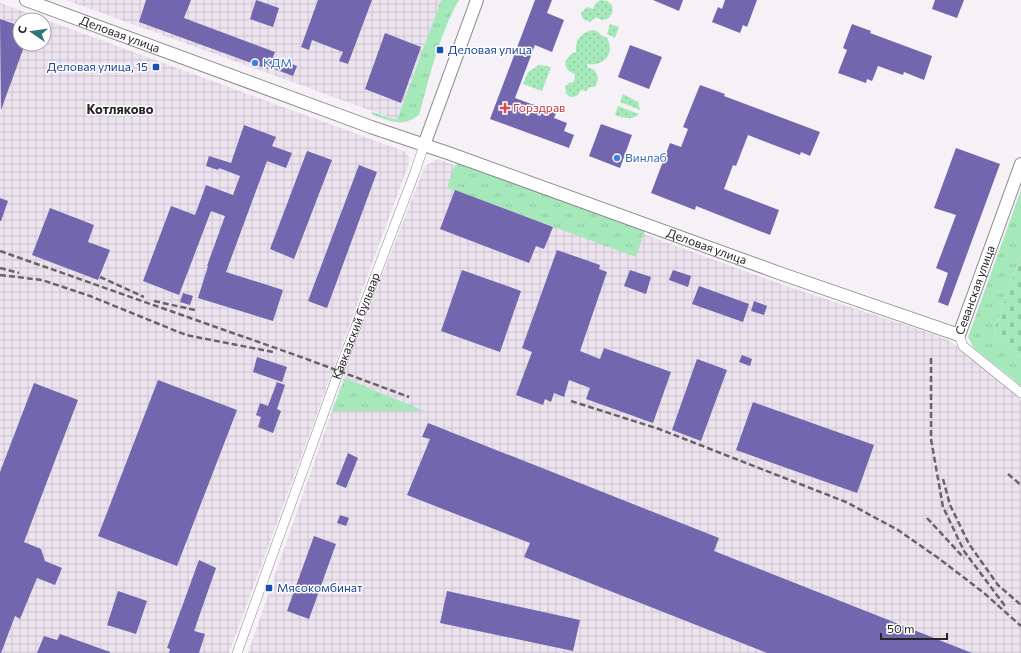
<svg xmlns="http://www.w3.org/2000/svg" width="1021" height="653" viewBox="0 0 1021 653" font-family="Commissioner,sans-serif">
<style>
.industrial{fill:url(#industrial-grid);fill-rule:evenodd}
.grass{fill:url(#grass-tufts)}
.cemetery{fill:url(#cemetery-stones)}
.park{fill:url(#park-dots)}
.building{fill:#7267ae}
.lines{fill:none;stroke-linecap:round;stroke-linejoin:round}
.minor-casing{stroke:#908c92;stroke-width:10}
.tertiary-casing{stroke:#908c92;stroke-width:14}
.minor{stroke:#fff;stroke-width:9}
.tertiary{stroke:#fff;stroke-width:12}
.rail{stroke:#676468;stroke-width:2.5;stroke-dasharray:6 3;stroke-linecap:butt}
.transit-dot{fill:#1a4fb4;stroke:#fff;stroke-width:1.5}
.shop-dot{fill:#3f7fe0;stroke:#fff;stroke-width:1.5}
.health-dot{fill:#e0444e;stroke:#fff;stroke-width:1.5}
.labels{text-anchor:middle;stroke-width:3;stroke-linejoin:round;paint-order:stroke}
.street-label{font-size:12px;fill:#262527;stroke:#fff}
.transit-label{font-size:12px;fill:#164399;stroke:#fff;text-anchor:start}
.shop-label{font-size:12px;fill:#366cbe;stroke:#fff;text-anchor:start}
.health-label{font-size:12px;fill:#be3a42;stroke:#fff;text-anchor:start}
.neighbourhood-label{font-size:13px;font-weight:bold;fill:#262527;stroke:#fff}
</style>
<defs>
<pattern id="industrial-grid" width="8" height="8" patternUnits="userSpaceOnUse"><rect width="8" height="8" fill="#ece3ef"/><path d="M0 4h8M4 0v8" fill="none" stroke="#cac3cd"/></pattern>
<pattern id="grass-tufts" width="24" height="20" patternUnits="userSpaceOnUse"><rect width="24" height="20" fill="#a5e9bb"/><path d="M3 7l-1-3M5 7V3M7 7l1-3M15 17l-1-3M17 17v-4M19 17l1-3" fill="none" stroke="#8ec8a1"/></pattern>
<pattern id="cemetery-stones" width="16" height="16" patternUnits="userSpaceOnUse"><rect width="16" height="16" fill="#a5e9bb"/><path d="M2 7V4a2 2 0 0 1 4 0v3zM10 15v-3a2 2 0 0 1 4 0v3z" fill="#8ec8a1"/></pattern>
<pattern id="park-dots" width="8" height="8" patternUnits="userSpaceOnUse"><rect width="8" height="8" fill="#a5e9bb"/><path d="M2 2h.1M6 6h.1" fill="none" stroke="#8ec8a1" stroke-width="1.8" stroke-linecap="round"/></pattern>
</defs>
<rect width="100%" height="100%" fill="#f6f1f7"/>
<path class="industrial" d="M66,0h375l-44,120z
M0,3l406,149 3,6v5l-180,490h-229zM20,20h24v24h-24z
M438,159l348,127 159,52 15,10 61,52v253h-773l105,-303 72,-184z"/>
<path class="grass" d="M441,0h18c-20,35 -29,76 -40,115 -19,13 -28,6 -48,-1l1,-2 25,8z
M459,163l186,68 -9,26 -189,-69 7,-21z
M1021,190v65l-27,76 2,6 25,20v29l-47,-38 -6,-11z
M345,378l79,33h-92z"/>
<path class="cemetery" d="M1021,255v102l-25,-20 -2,-6z"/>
<path class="park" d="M600,0l7,1 5,4c3,12 -7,19 -16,12l-6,5 -7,-3 -2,-6 5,-5 3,-1 4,2 2,-5z
M610,24l9,3 -4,11 -8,-4z
M593,30l4,1 4,4 6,3c9,16 -4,29 -20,26v3c10,2 14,11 8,20h-5l-4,4 -5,-1 -3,5c-5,3 -9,3 -12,-2l-1,-6 4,-4 5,-1 1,-8c-7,-2 -11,-7 -9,-14l5,-6 5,-2c-1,-12 5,-20 17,-22z
M539,65l12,2 -9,24 -19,-7 5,-12z
M623,94l15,8 2,8 -20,-8z
M618,106l21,8c-7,7 -15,4 -24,1z"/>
<path class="building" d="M146,0h45l-7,18 91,34 -2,5 24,9 -4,10 -24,-9 -1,2 -129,-47z
M256,0l23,8 -6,19 -23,-8z
M318,0h54l-24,64 -9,-3 4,-9 -31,-12 -3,10 -8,-3z
M535,0h17l-5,13 17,7 -12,32 -17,-7 -20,53 41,15 -2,5 13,5 -3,8 10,4 -5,13 -79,-29z
M653,0h30l-4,11z
M725,0h32l-10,27 -4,-2 -3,8 -28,-11 6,-15 4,2z
M935,0h29l-7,18 -25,-9z
M0,19l20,7v18h5l-24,66z
M852,24l19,7 -1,2 62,23 -8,24 -20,-8 -1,3 -25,-9 -6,15 -5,-2 -1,4 -28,-10 9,-23 -4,-2z
M385,33l36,14 -20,56 -36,-14z
M630,45l32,12 -13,32 -31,-12z
M700,85l25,9 -1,2 96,36 -10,24 -9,-4 -1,3 -52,-20 -12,31 -3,-1 -9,24 55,21 -9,25 -74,-29 -1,4 -44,-17 19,-50 11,4 7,-18 -5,-2z
M601,124l31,11 -12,33 -31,-12z
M244,125l32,12 -4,9 20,7 -6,15 -19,-7 -41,111 57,18 -10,31 -75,-23 10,-32h-1l18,-50 -14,-5 -32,84 -36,-14 28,-75 24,9 11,-30 27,10 7,-19 -21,-8 -1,2 -12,-4 3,-10 22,7z
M956,148l44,16 -52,142 -10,-4 10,-29 -12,-5 20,-53 -22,-7z
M307,151l25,9 -38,99 -24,-10z
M359,165l18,7 -50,136 -19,-7z
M455,190l98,37 -9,22 -8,-3 -7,17 -89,-34z
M0,198l8,3 -7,20h-1z
M50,208l44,17 -6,17 22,8 -12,30 -66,-25z
M557,250l43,15 -1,4 8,3 -27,79 20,8 4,-11 67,24 -18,51 -67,-24 4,-11 -21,-8 -5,17 -10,-4 -3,9 -6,-3 -2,6 -27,-10 16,-43 -10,-4z
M462,270l59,21 -21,61 -59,-21z
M630,270l21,7 -5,17 -22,-8z
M673,270l18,6 -3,11 -19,-7z
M699,286l50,18 -6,18 -51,-18z
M183,293l10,3 -3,9 -10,-3z
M754,301l13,5 -3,9 -13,-4z
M742,355l10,4 -2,7 -11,-4z
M257,357l30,10 -5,15 -29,-10z
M697,359l30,11 -26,71 -29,-11z
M158,380l79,30 -60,156 -79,-30z
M277,382l8,3 -8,24 4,2 -8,22 -15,-6 3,-10 -5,-2 4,-12 8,3z
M34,383l44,17 -54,142 17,7 4,12 17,7 -7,17 -18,-7 -17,41 -5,-3 -14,37h-1v-181z
M753,402l121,43 -17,48 -121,-43z
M428,423l291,115 -5,13 258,102h-205l-243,-96 6,-14 -123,-48 23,-56 -8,-2z
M348,453l10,5 -12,30 -10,-4z
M340,515l9,3 -3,8 -9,-3z
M314,536l22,8 -27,75 -22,-8z
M199,560l17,8 -22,63 11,3 -6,19h-30l1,-4 -3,-1z
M118,591l29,10 -11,33 -29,-9z
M447,591l133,29 -7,31 -133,-28z
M60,634l50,18v1h-73l7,-17 13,4z"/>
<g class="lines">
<defs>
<g id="minor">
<path d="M959,335l4,11 58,47"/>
<path id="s1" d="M237,653l102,-282 76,-199 9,-27"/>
</g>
<g id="tertiary">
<path id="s2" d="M26,0l345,127 77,26 334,121 177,61 62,-171"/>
<path d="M424,145l53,-145"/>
</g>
</defs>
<use href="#minor" class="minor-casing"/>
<use href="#tertiary" class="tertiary-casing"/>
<use href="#minor" class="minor"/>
<use href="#tertiary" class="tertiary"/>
<path class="rail" d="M0,251l301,106 108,40
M0,268l19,5
M0,275l42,5 48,16 96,39 87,17
M100,277l44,20
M154,301l41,9
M931,358v81l12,68 21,44 41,55
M571,401l88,28 187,73 52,28 43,30 43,33 37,33
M1008,474l13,11
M943,479l7,26 19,39 29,41 23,20
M927,518l37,40"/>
</g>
<g class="transit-dot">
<rect x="436" y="46" width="8" height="8" rx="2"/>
<rect x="152" y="63" width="8" height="8" rx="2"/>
<rect x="265" y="584" width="8" height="8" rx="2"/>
</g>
<g class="shop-dot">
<circle cx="255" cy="63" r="4"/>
<circle cx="617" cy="158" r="4"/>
</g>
<path class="health-dot" d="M503 102h4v4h4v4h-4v4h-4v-4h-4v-4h4z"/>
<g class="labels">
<g class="street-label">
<text dy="4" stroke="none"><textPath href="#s2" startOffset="100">Деловая улица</textPath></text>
<text dy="4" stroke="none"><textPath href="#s2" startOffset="724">Деловая улица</textPath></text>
<text dy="4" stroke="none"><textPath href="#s2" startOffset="1039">Севанская улица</textPath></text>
<text dy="4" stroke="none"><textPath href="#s1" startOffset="348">Кавказский бульвар</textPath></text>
</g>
<g class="transit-label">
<text x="448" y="54">Деловая улица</text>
<text x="148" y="71" text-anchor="end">Деловая улица, 15</text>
<text x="277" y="592">Мясокомбинат</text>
</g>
<g class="shop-label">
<text x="263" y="67">КДМ</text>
<text x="625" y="162">Винлаб</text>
</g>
<g class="health-label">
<text x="513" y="112">Горздрав</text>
</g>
<g class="neighbourhood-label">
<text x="120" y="114">Котляково</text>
</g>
</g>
<g transform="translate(32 32) rotate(283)"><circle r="19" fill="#ffffff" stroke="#a8a8a9"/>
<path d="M0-3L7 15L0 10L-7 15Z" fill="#2d7776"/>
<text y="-6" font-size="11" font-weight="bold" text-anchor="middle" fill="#262527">С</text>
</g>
<path d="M881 633v6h66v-6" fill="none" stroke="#262527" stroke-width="2"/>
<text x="887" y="633" font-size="12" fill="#262527" stroke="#ffffff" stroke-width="3" paint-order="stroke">50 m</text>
</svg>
